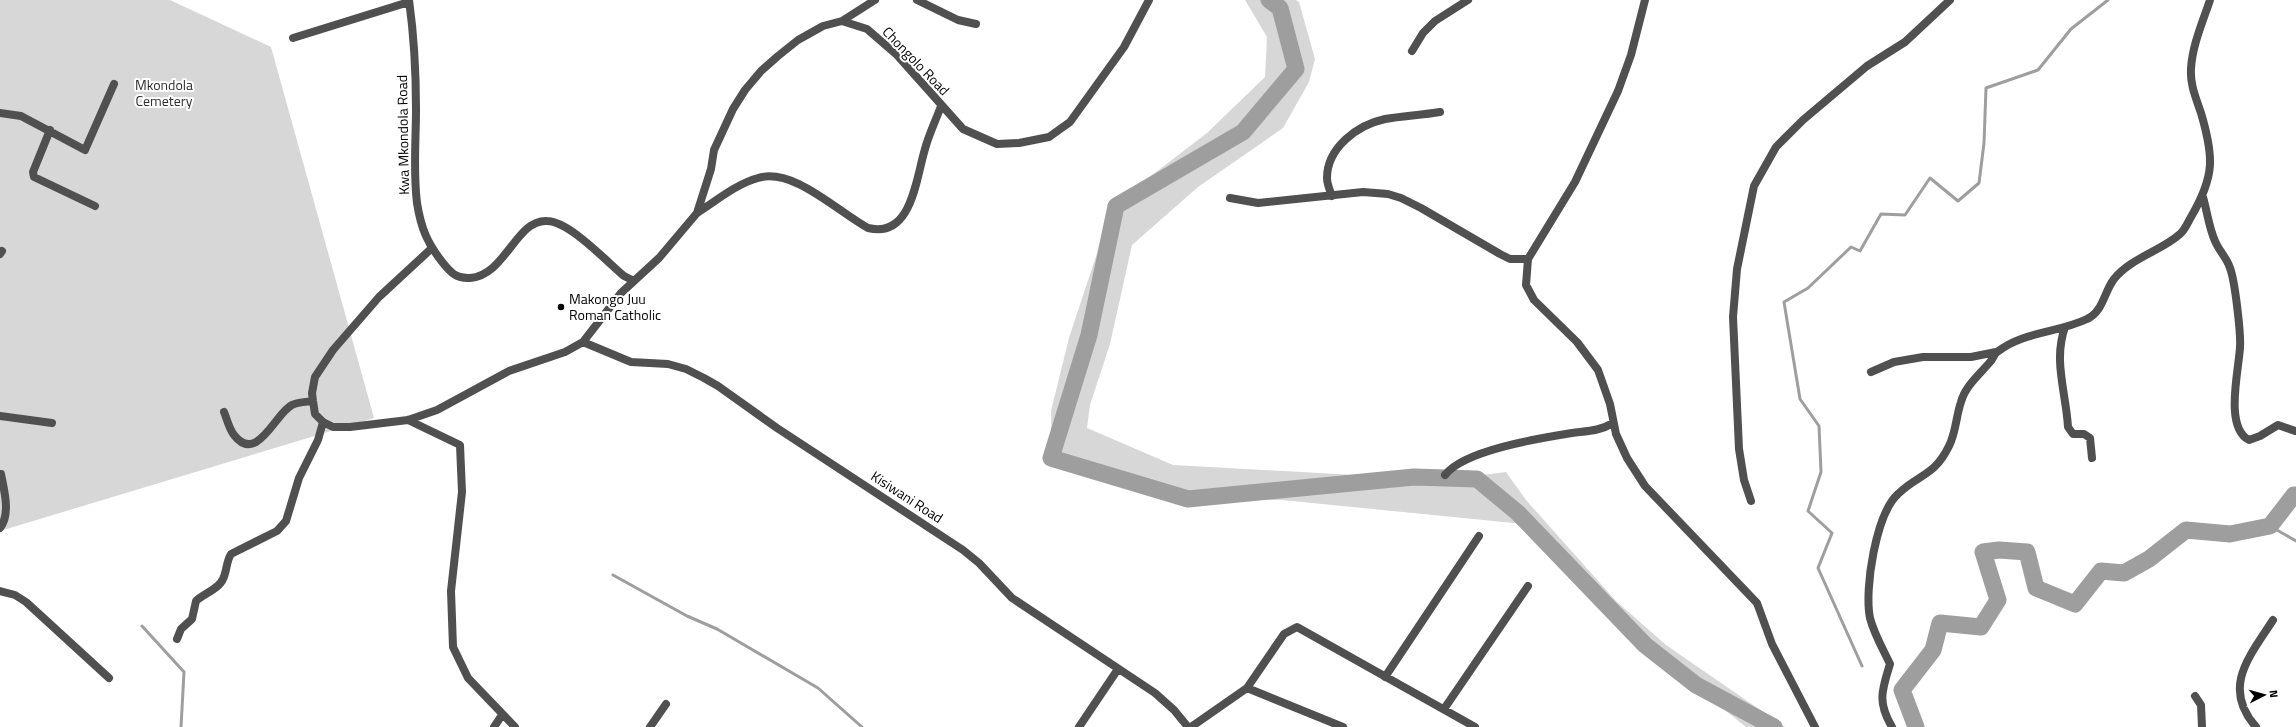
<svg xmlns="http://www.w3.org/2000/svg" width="2296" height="727" viewBox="0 0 2296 727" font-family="'Titillium Web',sans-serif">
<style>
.green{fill:#d7d7d7}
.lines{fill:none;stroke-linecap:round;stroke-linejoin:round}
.stream{stroke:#9e9e9e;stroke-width:3}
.river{stroke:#9e9e9e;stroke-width:17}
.street{stroke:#505050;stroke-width:8}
.poi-dot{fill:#000;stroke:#fff;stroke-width:1.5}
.labels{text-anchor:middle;stroke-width:4;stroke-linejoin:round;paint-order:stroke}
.street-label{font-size:14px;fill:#000;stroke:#fff}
.park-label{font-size:14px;fill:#2e2e2e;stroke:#fff}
.poi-label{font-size:14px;fill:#000;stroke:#fff;text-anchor:start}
</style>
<rect width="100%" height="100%" fill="#fff"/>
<path class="green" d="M0,0h170l101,47 103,371 -374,113z
M1245,0h51l3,2 16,57 -6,23 -26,46 -85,59 -66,58 -22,99 -20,61 -3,23 86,37 271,15 62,-8 20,28 90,101 50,44 119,82h-39l-80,-64 -51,-48 -81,-90 -252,-25 -98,-1 -52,-13 -80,-24 -1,-51 18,-73 44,-133 94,-72 58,-56 2,-40z"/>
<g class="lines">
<path class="stream" d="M2270,526l26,15
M613,575l74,41 30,13 101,59 44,39
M142,626l42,46 -3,55
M1862,666l-44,-98 14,-35 -24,-22 13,-39 -2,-46 -19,-27 -16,-97 24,-14 43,-41 9,4 21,-37 24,1 25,-37 28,23 21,-18 5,-40 2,-55 52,-18 33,-41 37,-29"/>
<path class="river" d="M1269,0l11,8 16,61 -53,63 -127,74 -27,129 -38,123 137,41 226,-22 63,2 41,34 127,132 51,40 78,42
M1916,727l-14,-37 31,-40 7,-27 41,4 17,-27 -15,-48 16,-2 28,2 9,36 39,16 26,-33 23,2 25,-14 37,-29 44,4 40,-8 24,-31h2"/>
<path class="street" d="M409,0c5,36 7,72 7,109 0,31 -3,62 1,94 4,25 10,40 26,60 8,10 14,16 27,15 36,-3 46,-59 77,-57 22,0 59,40 77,55l10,5
M917,0l41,20 18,4
M1645,0l-14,55 -13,36 -43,91 -47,77 -2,26 8,15 43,42 21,28 12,34 6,30 11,24 18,28 112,117 15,41 43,83
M842,21l33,-21
M293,38l116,-36
M1412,51l11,-18 12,-12 33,-21
M0,113l21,3 64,34 29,-66
M50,130l-17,42 1,5 61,29
M1332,196c-2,-5 -5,-12 -5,-18 0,-30 30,-53 58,-59 18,-3 37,-4 55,-7
M2203,197c4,14 6,31 12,44 4,10 12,17 15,27 5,13 11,66 10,79 -1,23 -16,80 9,93l11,-4 18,-11 17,6
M1230,198l28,5 105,-11 25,2 13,4 20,10 79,46 10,5h18
M697,213c19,-12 39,-29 61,-35 35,-11 80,34 110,50 44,11 48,-50 57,-79 4,-15 11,-29 16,-43
M432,248l-53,49 -46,53 -18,27 -3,16 1,8 2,13 8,8 10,5h17l58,-7 29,-10 72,-39 56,-19 18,-10 38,-49 38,-35 38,-45 14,-44 3,-19 19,-41 12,-19 16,-19 17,-15 20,-16 25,-14 19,-5 25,8 30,26 66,74 34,15 22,-1 30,-6 21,-15 54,-75 25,-47
M0,254l2,-3
M2065,327c-12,34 1,65 3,100l5,7h11l6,4 2,20
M583,342l48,20 37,2 18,5 18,9 14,8 59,42 186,122 16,13 33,35 143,95 19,17 14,17
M1871,372l23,-10 29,-5h48l25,-5
M224,412c3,7 5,17 10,23 23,30 42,-23 58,-30 6,-3 14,-3 21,-4
M0,416l52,7
M408,420l52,25 2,47 -11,99 2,56 15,31 47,49
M1445,475c19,-25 96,-37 127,-42 15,-2 28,-2 41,-10
M1751,501l-7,-21 -5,-31 -6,-132 4,-48 17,-83 22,-39 27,-27 64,-54 38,-24 45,-42
M0,528c11,-14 4,-38 1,-54
M0,591l15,4 11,7 83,76
M177,639l4,-10 11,-10 4,-18c7,-7 23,-12 27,-22 4,-8 3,-17 8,-25l46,-23 9,-10 13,-43 19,-38 5,-18
M1385,677l94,-141
M1247,688l96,39
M2195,696l6,9 1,22
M1444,709l84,-123
M494,727l8,-12
M650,727l16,-23
M1079,727l39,-58
M1191,727l56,-39 37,-54 13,-7 178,100
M1892,727c-15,-25 -10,-37 -2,-63 -7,-15 -16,-30 -20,-46 -6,-29 6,-104 28,-124 20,-20 36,-17 51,-48 7,-13 7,-30 12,-44 4,-16 19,-28 29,-40 3,-3 4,-8 7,-10 27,-21 61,-19 90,-33 16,-7 17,-27 27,-40 17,-21 47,-28 66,-45 5,-4 8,-12 11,-17 24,-41 23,-60 10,-104 -5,-15 -11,-28 -10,-44 1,-23 12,-48 19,-69
M2256,727c-35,-40 -6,-71 17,-107"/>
</g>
<circle class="poi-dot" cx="561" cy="307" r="4"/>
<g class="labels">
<g class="street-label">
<text transform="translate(916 61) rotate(46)" y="5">Chongolo Road</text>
<text transform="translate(403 135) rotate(-91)" y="5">Kwa Mkondola Road</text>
<text transform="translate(907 497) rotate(33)" y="5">Kisiwani Road</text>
</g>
<g class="park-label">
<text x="164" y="90">Mkondola<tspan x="164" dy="16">Cemetery</tspan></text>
</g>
<g class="poi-label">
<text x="569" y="304">Makongo Juu<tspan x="569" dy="16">Roman Catholic</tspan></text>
</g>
</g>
<g transform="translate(2264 695) rotate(84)" stroke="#ffffff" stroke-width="3" paint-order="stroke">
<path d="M0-3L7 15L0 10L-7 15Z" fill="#000000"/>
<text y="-6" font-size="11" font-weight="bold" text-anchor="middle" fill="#000000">N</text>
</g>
</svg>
